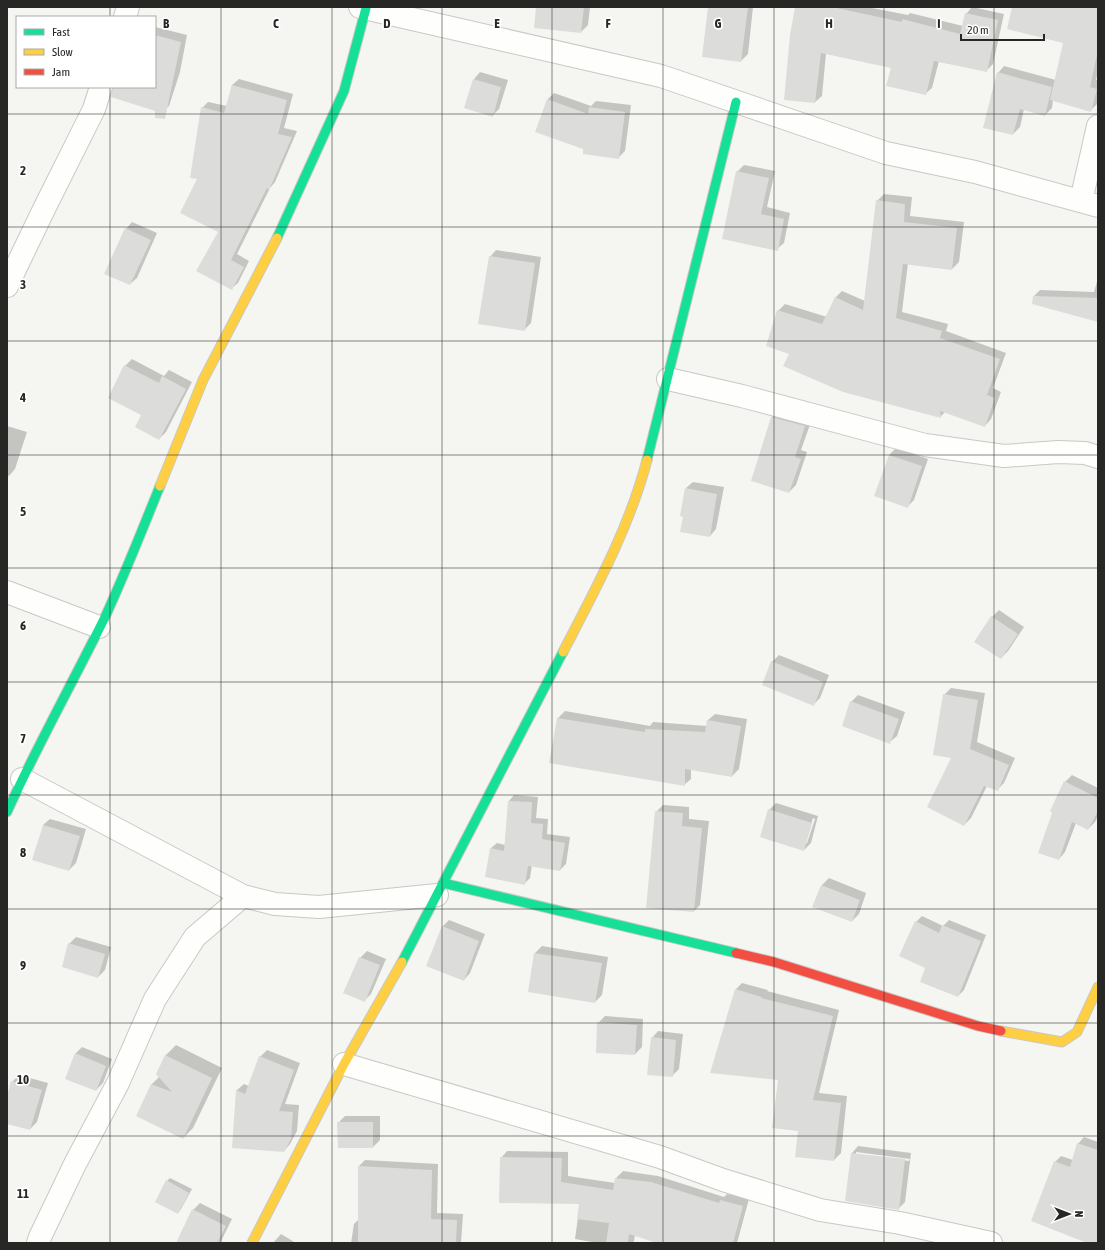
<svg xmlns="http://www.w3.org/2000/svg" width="1105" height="1250" viewBox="0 0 1105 1250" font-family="'Asap Condensed',sans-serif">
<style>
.shadow{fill:#0003;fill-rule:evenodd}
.building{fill:#dcddda}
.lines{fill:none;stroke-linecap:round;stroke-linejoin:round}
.street-casing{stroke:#c8c8c5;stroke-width:24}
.fast-casing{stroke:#c8c8c5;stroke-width:11}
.slow-casing{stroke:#c8c8c5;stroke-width:11}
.jam-casing{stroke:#c8c8c5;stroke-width:11}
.street{stroke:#fefefd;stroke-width:22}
.fast{stroke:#16e098;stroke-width:9}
.slow{stroke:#ffcf43;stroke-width:9}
.jam{stroke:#f24e42;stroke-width:9}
.grid{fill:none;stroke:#272825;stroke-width:1;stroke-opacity:0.55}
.grid-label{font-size:13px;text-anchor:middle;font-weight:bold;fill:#272825;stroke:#fff;stroke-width:3.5;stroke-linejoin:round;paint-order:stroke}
</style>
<rect width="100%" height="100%" fill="#f5f6f2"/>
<path class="shadow" d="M537,7h53l-2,18 -7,7z
M709,7h44l-5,47 -7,7z
M796,7h71l41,8 2,-2 53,13 3,-12 6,-7 32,7 -11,50 -7,7 -47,-10 -7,27 -7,6 -33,-27 -66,-14 -4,43 -7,6 -30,-3z
M1013,7h85v64l-2,9 2,1v21l-1,2 -7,7 -37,-11 -1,8 -7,7 -21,-6 -4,18 -7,7 -15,-61 6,-7 52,14 8,-38z
M155,27l32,8 -7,37 -11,34 -7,6 -42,-25h35z
M480,72l28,8 -9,29 -7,7 -18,-37z
M239,79l54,15 -9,34 13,3 -22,51 -5,6 -33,66 12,7 -11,22 -7,6 -12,-58 -20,-53 3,-70 6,-6 19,4 5,-21z
M554,93l37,13 5,-5 35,4 -6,46 -7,7 -34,-9 -37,-49z
M744,165l31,6 -8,36 23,6 -6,30 -7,6 -40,-77z
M884,194l28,3 -2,19 54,6 -5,40 -7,7 -44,-6 -6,49 46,12 -2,7 60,22 -13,35 8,4 -10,27 -6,7 -40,-14 -5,5 -150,-64 -12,-42 7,-7 42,13 9,-20 6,-6 23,10 12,-100z
M132,222l25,11 -20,45 -7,6 -4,-55z
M496,250l45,7 -10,66 -7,7 -34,-73z
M1098,278v43l-64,-25 6,-6 54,2z
M132,359l32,17 5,-6 23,12 -26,50 -7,7 -16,-25 -18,-48z
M779,410l33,9 -11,31 6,2 -11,33 -7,7 -37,-12 20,-63z
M7,426l20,6 -12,37 -6,7 -2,-1z
M896,448l32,11 -14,41 -7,7 -18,-52z
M693,482l31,5 -8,42 -6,7 -24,-48z
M999,610l25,17 -16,24 -7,7 -25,-17 16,-24z
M779,655l50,20 -9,23 -7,7 -41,-43z
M951,688l34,5 -8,49 38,16 -11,25 -7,7 -10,-4 -16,32 -7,7 -12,-68 -8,-62z
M858,695l47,17 -8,24 -7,6 -39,-40z
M565,711l85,15 3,-4 54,4 1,-6 7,-6 32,5 -8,50 -7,7 -41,-7v10l-7,6 -134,-23 8,-44z
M1072,775l26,13v28l-3,6 -7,7 -12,-6 -11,29 -6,7 6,-77z
M514,795l24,2 -2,21 12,1 -1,15 23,3 -4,27 -6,6 -28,-5 -2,13 -6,6 -33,-36 6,-5 8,2 4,-44z
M776,803l42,13 -7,27 -7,7 -35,-40zM813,818l2,1 -8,24h-2z
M663,805l26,2v12l20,2 -9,84 -6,6 -38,-99z
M50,819l36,10 -10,34 -7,7 -26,-45z
M829,878l37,15 -7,21 -7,7 -38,-15 8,-21z
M922,916l21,10 6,-6 37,15 -22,55 -6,6 -32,-28 -10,-46z
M449,920l36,14 -15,39 -6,7 -22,-53z
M76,937l35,10 -6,23 -7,7 -29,-33z
M542,946l66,11 -6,38 -7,7 -60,-49z
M367,951l19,8 -15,35 -7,7 -4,-43z
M742,983l26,7 -1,1 72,19 -20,83 28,3 -6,57 -7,7 -55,-81 -43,-90z
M605,1016l38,3 -1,28 -7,7 -37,-31z
M658,1031l25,3 -4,35 -7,7 -20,-38z
M176,1045l46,23 -29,60 -10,10 -46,-22 15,-32 7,-7 -2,-3 9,-19z
M82,1047l30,12 -9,24 -7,7 -21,-36z
M267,1050l33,13 -15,41 14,1 -2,26 -7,13 -6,7 -51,-4 4,-57 7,-6 5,2 11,-29z
M19,1075l29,8 -11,39 -7,7 -23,-6v-24l5,-17z
M345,1116h35v24l-7,7 -35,-24z
M1084,1137l14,5v101h-8l-35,-81 6,-6 12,4 5,-16z
M858,1146l53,7 -6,49 -7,7 -46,-56zM856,1152l54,7 -1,2 -53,-7z
M507,1151l61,1v24l47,7 1,-5 7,-7 35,5 66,21 3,-3 22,5 -12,44h-76l-26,-8 -1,6 -2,2h-34l-23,-4 5,-36 -79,-45z
M365,1160l73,4 -1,49 26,1 -2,29h-110l3,-19 5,-5v-53z
M170,1178l22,11 -11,20 -3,4 -11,-32z
M200,1203l32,16 -12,24h-43l16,-33z
M281,1234l15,9h-23z"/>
<path class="building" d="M536,7h48l-3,26 -47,-5z
M708,7h40l-7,55 -39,-5z
M795,7h37l70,15v-3l58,15 5,-21 33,7 -11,52 -53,-11 -8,34 -40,-9 5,-18 -70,-15 -6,50 -31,-3 6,-65z
M1012,7h86v43l-8,37 7,2 -6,23 -41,-12 13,-57 -56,-14z
M155,35l26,7 -16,77 -10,-1v-7l-44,-14 2,-10h42z
M997,72l55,15 -7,29 -25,-7 -7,26 -30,-7z
M473,79l28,8 -8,30 -29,-9z
M232,85l55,15 -9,34 14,3 -23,53 -2,-2 -36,72 13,7 -12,23 -36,-19 22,-39 -38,-19 17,-34 -7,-1 11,-71 23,6z
M547,99l41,15 1,-7 36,5 -6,47 -36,-5v-5l-48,-17z
M736,171l33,7 -8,36 23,5 -6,32 -56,-12z
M876,200l29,4 -1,18 53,6 -5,42 -49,-6 -7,54 46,13 -2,7 60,21 -13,36 8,3 -10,29 -45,-16 1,7 -98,-26 -60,-26 6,-12 -23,-8 11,-36 45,14 13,-27 28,13z
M125,228l26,12 -21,45 -26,-11z
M489,256l46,7 -10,68 -47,-7z
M1033,296l65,2v24l-66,-18z
M124,365l35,18 3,-7 24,13 -27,51 -24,-13 6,-12 -33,-17z
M771,417l34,9 -10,31 6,2 -12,34 -38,-12z
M889,455l33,11 -14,42 -34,-12z
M685,488l32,6 -7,43 -30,-5 3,-15 -3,-1z
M991,616l27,18 -17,25 -27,-17z
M771,661l52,21 -9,24 -52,-21z
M943,694l35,6 -8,49 39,16 -11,26 -14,-5 -20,40 -37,-19 24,-49 -18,-3z
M850,701l49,18 -9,25 -48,-18z
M557,718l88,14v-3l60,3 2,-12 34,6 -9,51 -47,-8v17l-136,-23z
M1064,781l34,17v13l-10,19 -16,-8 -13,38 -21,-7 14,-40 -2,-2z
M508,801l24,1 -1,21 12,1 -1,15 23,4 -5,28 -32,-5 -3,19 -40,-8 5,-29 14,3z
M768,809l44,14 -8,28 -44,-14z
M655,811l28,2 -1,13 20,2 -8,84 -48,-4z
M43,825l37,11 -11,35 -37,-11z
M821,885l39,15 -8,22 -40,-15z
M915,921l24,12 3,-8 39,16 -23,56 -38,-15 5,-14 -26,-12z
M442,926l37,15 -15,40 -38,-15z
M68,943l37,11 -7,24 -36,-11z
M534,953l68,10 -7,40 -67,-11z
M359,957l21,8 -15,37 -22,-9z
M735,989l27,8 -1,1 72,18 -20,84 28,3 -7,58 -39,-4 3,-26 -26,-3 6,-48 -68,-7z
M597,1022l40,3 -2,30 -39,-2z
M651,1037l25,3 -3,37 -26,-2z
M75,1053l31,13 -10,25 -31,-12z
M165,1055l47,23 -29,61 -47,-23 15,-32 21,8 -16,-18z
M259,1056l35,14 -15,41 14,1 -2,27 -7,13 -52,-4 4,-58 9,4z
M11,1081l31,9 -12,40 -23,-6v-28z
M337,1122h36v26h-35z
M1077,1143l21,7v93h-11l-56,-22 23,-60 16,6z
M851,1153l54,6 -6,51 -54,-9z
M500,1157l62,1 -1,24 52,8 2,-12 36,4 68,21 1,-3 23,6 -10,37h-76l-28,-9 -1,9h-22l3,-20 -32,-4 2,-15 -80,-1z
M358,1166l74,4 -1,49 26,1 -1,23h-98z
M166,1180l23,13 -11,21 -23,-12z
M192,1209l34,17 -9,17h-41z"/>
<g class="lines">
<defs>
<path id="street" d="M360,7l301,69 225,77 89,19 123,34
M125,17l3,-10
M1081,201l17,-75
M7,286l37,-77 50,-100 7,-22
M668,379l74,17 183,49 79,11 54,-4 27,1 13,4
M7,592l92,35
M22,779l221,117 32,8 44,3 118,-12
M344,1064l316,93 63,23 97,30 80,13 91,20
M38,1243l2,-6 35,-73 43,-81 37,-84 40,-62 48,-41"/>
<path id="fast" d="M277,238l67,-147 22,-83
M647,460l89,-358
M7,812c30,-66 66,-130 98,-195 20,-43 37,-87 55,-131
M443,883l293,70
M402,962l161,-310"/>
<path id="slow" d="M160,486l43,-106 74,-142
M563,652c32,-62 66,-123 84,-192
M1001,1031l61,11 15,-10 21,-45
M252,1243l92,-179 58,-102"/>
<path id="jam" d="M736,953l38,9 204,64 23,5"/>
</defs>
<use href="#street" class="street-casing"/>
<use href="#fast" class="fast-casing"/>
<use href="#slow" class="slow-casing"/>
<use href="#jam" class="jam-casing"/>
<use href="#street" class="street"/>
<use href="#fast" class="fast"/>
<use href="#slow" class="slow"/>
<use href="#jam" class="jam"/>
</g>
<path class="grid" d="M110,7v10M221,7v1236M332,7v1236M442,7v1236M552,7v1236M663,7v1236M774,7v1236M884,7v1236M994,7v1236M110,87v1156M7,114h1091M7,227h1091M7,341h1091M7,455h1091M7,568h1091M7,682h1091M7,795h1091M7,909h1091M7,1023h1091M7,1136h1091"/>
<g class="grid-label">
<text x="166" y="28">B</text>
<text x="276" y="28">C</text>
<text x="387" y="28">D</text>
<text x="497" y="28">E</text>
<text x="608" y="28">F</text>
<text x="718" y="28">G</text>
<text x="829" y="28">H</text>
<text x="939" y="28">I</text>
<text x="23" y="175">2</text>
<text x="23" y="289">3</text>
<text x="23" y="402">4</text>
<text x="23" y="516">5</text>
<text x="23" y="630">6</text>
<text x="23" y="743">7</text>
<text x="23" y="857">8</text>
<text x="23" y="970">9</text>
<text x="23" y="1084">10</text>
<text x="23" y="1198">11</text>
</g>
<rect width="1105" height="1250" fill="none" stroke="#272825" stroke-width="16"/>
<rect x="16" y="16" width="140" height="72" fill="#ffffff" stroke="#a9a9a8"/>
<rect x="24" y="29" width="20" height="6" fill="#16e098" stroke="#a9a9a8"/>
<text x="52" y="36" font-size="12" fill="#272825">Fast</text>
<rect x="24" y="49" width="20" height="6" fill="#ffcf43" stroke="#a9a9a8"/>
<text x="52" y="56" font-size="12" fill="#272825">Slow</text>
<rect x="24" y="69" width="20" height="6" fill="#f24e42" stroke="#a9a9a8"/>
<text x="52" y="76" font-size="12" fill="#272825">Jam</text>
<g transform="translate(1069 1214) rotate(90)" stroke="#ffffff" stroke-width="3" paint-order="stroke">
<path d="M0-3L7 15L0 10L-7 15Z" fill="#272825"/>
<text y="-6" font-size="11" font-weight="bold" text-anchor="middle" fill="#272825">N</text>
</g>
<path d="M961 34v6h83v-6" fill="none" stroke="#272825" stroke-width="2"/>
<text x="967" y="34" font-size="12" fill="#272825" stroke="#ffffff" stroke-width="3" paint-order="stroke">20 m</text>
</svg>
